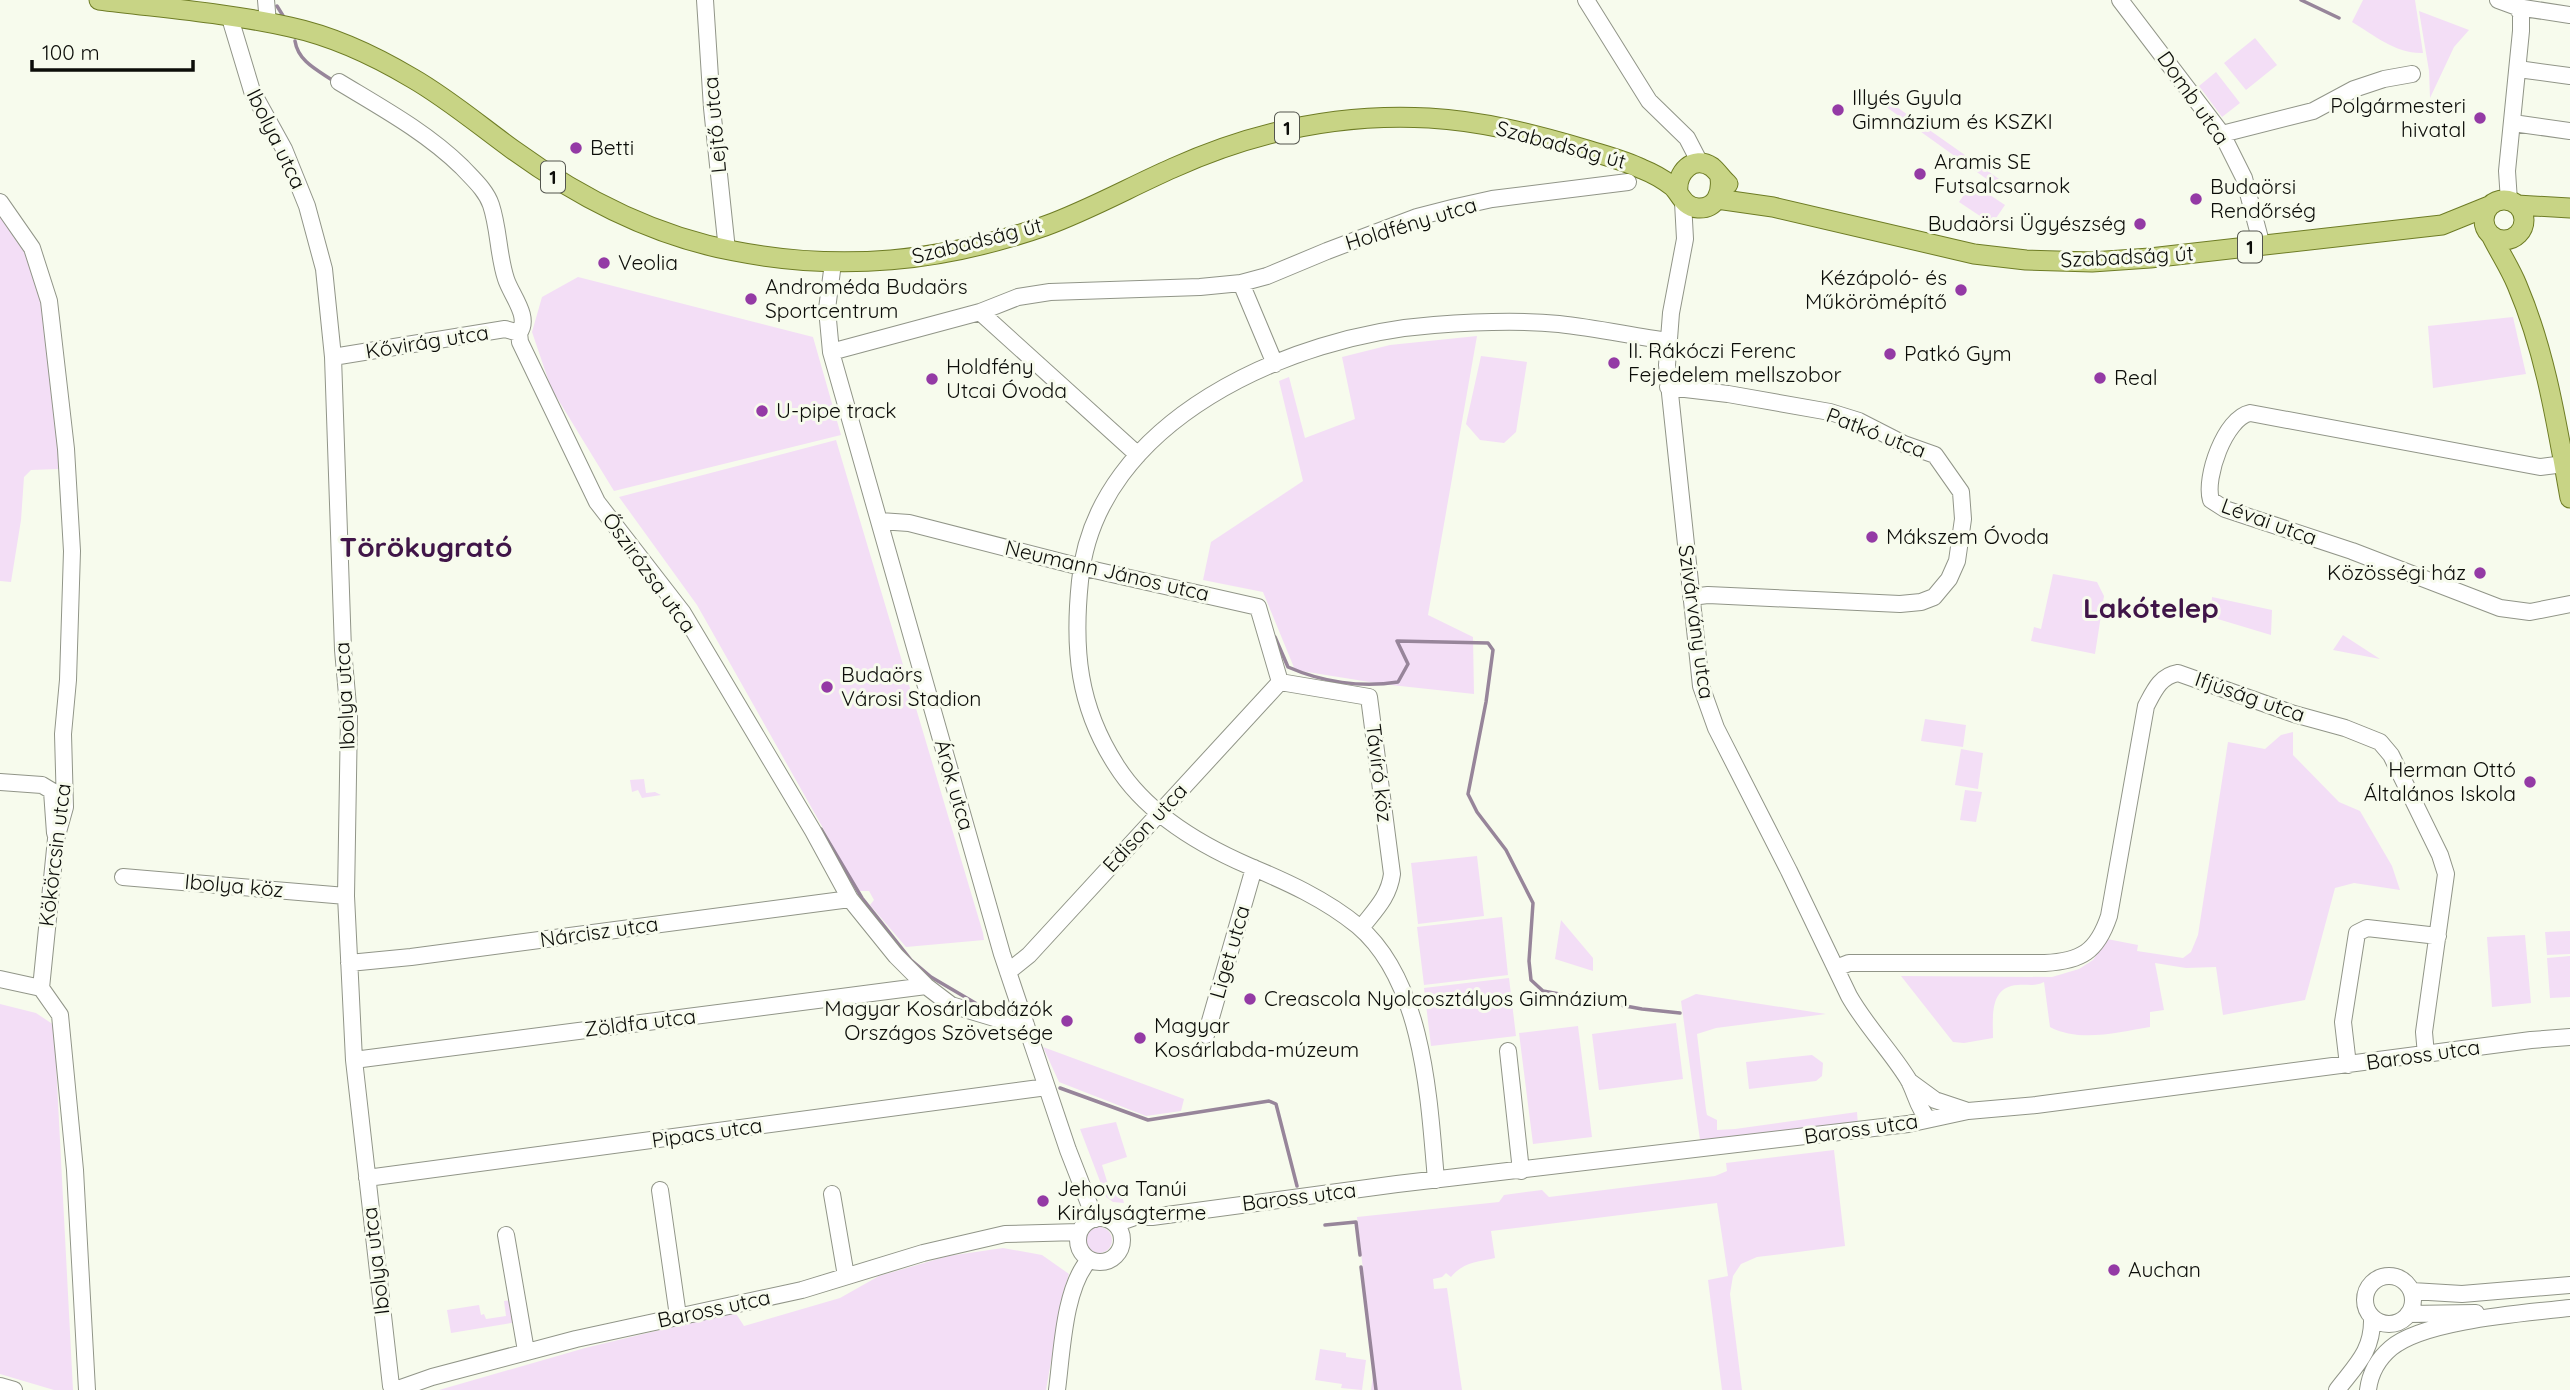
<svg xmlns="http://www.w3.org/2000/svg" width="2570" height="1390" viewBox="0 0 2570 1390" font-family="Quicksand,sans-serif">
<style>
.green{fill:#f3def6}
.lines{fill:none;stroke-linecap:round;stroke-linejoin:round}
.stream{stroke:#97859a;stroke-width:3.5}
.minor-casing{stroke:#919588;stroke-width:18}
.major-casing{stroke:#6e7c25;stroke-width:21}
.minor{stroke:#fff;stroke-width:16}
.major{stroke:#c8d485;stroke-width:19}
.poi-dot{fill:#943aa5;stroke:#f7fbed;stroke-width:2.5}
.labels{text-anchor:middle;stroke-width:6;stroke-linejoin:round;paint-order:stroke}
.shield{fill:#f7fbed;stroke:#52544d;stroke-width:2}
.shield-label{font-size:19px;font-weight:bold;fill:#0c0d09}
.poi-label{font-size:21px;fill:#0c0d09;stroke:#f7fbed;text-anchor:start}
.street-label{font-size:21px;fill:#0c0d09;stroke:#f7fbed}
.district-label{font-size:28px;font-weight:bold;fill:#401548;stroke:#f7fbed}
</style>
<rect width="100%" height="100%" fill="#f7fbed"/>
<path class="green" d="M2363,0h52l8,53c-27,1 -49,-18 -71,-31z
M2419,11l50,19 -15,17 -24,51 -1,-27z
M2255,38l22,27 -31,25 -22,-27z
M2216,72l24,31 -18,14 -23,-31z
M1874,91l125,88 -4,6 -124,-89z
M1972,183l33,22 -13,19 -33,-22z
M0,212l28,40 15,52 18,160 -2,5 -28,1 -7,7 -3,43 -10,62 -11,-1z
M578,277l235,60 28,98 -227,56 -63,-103 -19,-56 10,-35z
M2513,317l13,57 -93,14 -5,-62z
M1477,336l-49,279 45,22 1,57 -92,-10 -87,-14 -32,-78 -60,-12 8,-38 92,-61 -24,-100 10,-4 16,61 50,-19 -13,-62 48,-12z
M1481,356l46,6 -11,70 -12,11 -24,-3 -14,-16z
M836,440l147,493 1,7 -78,7 -36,-42 4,-5 -5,-9h-9l-11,-17 -152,-269 -78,-108z
M2053,574l44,8 7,14 -9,58 -64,-13 3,-14 7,2z
M2212,597l60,13 -1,25 -60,-18z
M2343,635l37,24 -47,-9z
M1925,719l41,6 -3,22 -42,-6z
M2293,732v23l46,47 21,9 32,55 8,24 -46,-7 -19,5 -30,112 -82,15 -7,-48 -30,1 -31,-5 9,47 -14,2v15c-31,5 -70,16 -100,0l-6,-45c-10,5 -16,2 -26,3 -29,1 -25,33 -25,53l-29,5 -11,-1 -52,-66 151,1 27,-8 14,-9 14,-21 31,6 -1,6 46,7 8,-6 7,-17 30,-193 37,7 16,-14z
M1961,749l22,4 -5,36 -23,-4z
M644,779l2,14 9,-1 6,3 -19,3 -4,-8 -6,2 -2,-12z
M1965,790l17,2 -6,30 -16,-2z
M1477,856l7,60 -66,8 -7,-61z
M1502,917l6,58 -84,10 -7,-58z
M1561,920l32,38v13l-38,-12z
M2570,931v23l-23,1 -2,-23z
M2525,935l6,68 -39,4 -5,-70z
M2570,956v41l-20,1 -3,-40z
M1509,978l7,58 -85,10 -7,-58z
M1696,994l130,20 -110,14 -19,6 9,76 1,5 10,5v10l18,-1 122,-17 1,13 -153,18 -5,-3 -19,-139z
M0,1004l36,9 18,12 19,365h-19l-54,-16z
M1676,1023l7,56 -84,11 -7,-56z
M1578,1026l14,111 -59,7 -14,-111z
M1043,1047l141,52 -3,12 -35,5 -87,-34z
M1812,1055l11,8 -1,13 -6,5 -67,8 -3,-27z
M1116,1122l11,35 -25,8 8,26 11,1 3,11 -11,-1 -7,-5 -26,-68z
M1834,1150l11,96 -88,11 -16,7 -8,12 -3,18 12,96h-20l-14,-110 20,-4 -11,-73 -226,28 4,27c-17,4 -32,4 -44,19l-5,-4 -4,4 -9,2 1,10 13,-1 15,102h-91l3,-23 -17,-150 142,-15 5,-7 38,-5 7,7 166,-21 12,-5 -1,-8z
M1086 1240a13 13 0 1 1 26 0a13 13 0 1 1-26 0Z
M1003,1248l39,7 27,19 -6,19 -17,97h-607l146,-42 150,-36 9,14 96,-28 39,-22 69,-20z
M513,1300l4,22 -66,11 -4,-23 32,-5 2,10 3,-1 2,5 20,-3 -2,-15z
M1320,1349l26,4v4l20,3 -4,30 -21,-2 1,-4 -27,-4z"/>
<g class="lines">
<path class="stream" d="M2301,0l38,18
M277,6l8,13
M295,41c3,20 22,29 37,39
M1275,637l13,30c34,15 73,21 110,15l10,-18 -11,-23 91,2 5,7 -7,52 -18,92 9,18 29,38 27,53 -4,58 2,19 12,11 99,18 38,4
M821,829l41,69 49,62 20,17 51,30
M1060,1088l88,32 121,-19 7,3 21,82
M1325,1225l31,-3 4,33
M1361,1267l15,123"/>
<defs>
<path id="minor" d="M266,0l2,23
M705,0l7,108 15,142
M1586,0l63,101 38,37 13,25
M2120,0l102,134 22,44 18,68
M2498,0l19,7 53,8
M230,18l22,73 32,58 23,57 17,63 9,88 10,293 6,67 -3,179 8,164 37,326 2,4
M2518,69l52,7
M339,82c43,26 87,50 123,85 11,12 24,23 29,38 8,24 7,50 15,74 5,16 25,38 13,54l1,9 77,160 86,111 130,218 37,68 46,57 30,30 25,19 50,15 25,5
M2513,123l57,8
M2222,134l91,-23 41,-22 30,-10 28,-5
M2509,201l-2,-30 14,-140v-17l-4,-7
M0,202l32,46 17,53 17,148 6,102 -4,129 -5,54 2,73 -9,32 -15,149 19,27 15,155 12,220
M1683,202l2,37 -14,74 -4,52 34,321 15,42 73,143 60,125c17,30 41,54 59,83 8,14 9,28 20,40
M833,263l-6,46 4,43 171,602 66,196 27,69
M1241,283l34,81
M980,312l158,143
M831,352l149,-40 38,-15 32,-5 150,-5 41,-4 26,-7 60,-25 90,-34 39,-10 36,-8 136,-17
M333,357l172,-28 14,4
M1668,387l60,7 102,18 29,9 45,23 31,11 26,37 2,27 -6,42 -8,18 -15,18 -13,5 -21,2 -192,-9 -17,2
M2564,464l-24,3 -290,-54c-25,5 -46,65 -39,87l14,9 127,42 148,57 30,4 40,-8
M880,521l29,2 172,44 177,40 22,75
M1280,682l89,15 23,177c-3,23 -17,36 -31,54
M0,782l42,3 10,6 3,42
M123,877l223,19
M349,963l62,-6 439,-58
M1836,968l13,-5h196c36,-2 52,-11 64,-47l37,-210c8,-15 14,-30 32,-33l116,41 51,14 35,14 11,13 49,100 6,19 -22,158 2,23
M1008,972l21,-17 251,-273
M0,979l41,9
M1206,1035l48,-167
M1508,1051l13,120
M354,1060l572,-74
M2348,1065l-5,-43 14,-89 10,-5 71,8
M1909,1081l26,19 30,10
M367,1178l680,-91
M1436,1180c-7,-80 -12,-198 -78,-254 -33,-27 -71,-44 -109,-60 -51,-22 -103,-53 -133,-101 -38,-59 -43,-116 -36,-184 15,-161 212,-246 354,-256 40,-3 84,-5 125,-1 37,4 73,12 109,17
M660,1190l18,126
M832,1194l14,82
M1078 1240a22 22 0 1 1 44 0a22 22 0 1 1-44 0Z
M1115,1224l20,-7h17l245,-33 511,-60 60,-13 68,-6 495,-65 39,-3
M506,1235l20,116
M2365 1300a24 24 0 1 1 48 0a24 24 0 1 1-48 0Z
M2412,1291l50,3 108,-9
M2408,1314l68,-1
M0,1386l14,4
M395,1390l37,-13 144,-38 226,-49 121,-37 82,-19 74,-2
M1057,1390c5,-38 7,-102 32,-130
M2337,1390c19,-25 36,-39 35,-72
M2368,1390c2,-16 10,-31 23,-42 33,-28 134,-35 179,-40"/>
<path id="major" d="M99,0c63,8 129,13 191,27 42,9 85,29 122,51 35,20 67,47 100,71 66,48 141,87 222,102 107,21 208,11 311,-25 44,-16 85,-39 128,-58 82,-37 166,-55 256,-50 53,3 104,16 155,31 19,6 40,11 58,20 10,4 21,10 30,17 9,8 11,21 26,22 18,1 24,-15 22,-30
M1678,192c-2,-19 15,-38 34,-25 6,5 10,12 16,17
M1717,199l56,8 201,47 52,6 66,2 58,-4 292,-33 47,-19
M2484 220a20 20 0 1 1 40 0a20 20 0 1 1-40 0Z
M2517,205l53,3
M2492,237c8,16 18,31 25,48 29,68 40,141 53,213"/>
</defs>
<use href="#minor" class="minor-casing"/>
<use href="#major" class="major-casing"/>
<use href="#minor" class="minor"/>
<use href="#major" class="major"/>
</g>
<g class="poi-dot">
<circle cx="1838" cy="110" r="7"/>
<circle cx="2480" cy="118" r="7"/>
<circle cx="576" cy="148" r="7"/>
<circle cx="1920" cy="174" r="7"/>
<circle cx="2196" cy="199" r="7"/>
<circle cx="2140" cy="224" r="7"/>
<circle cx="604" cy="263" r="7"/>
<circle cx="1961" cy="290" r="7"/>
<circle cx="751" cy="299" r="7"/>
<circle cx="1890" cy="354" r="7"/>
<circle cx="1614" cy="363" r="7"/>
<circle cx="2100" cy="378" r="7"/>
<circle cx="932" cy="379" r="7"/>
<circle cx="762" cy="411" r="7"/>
<circle cx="1872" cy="537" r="7"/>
<circle cx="2480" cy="573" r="7"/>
<circle cx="827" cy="687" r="7"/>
<circle cx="2530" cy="782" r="7"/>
<circle cx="1250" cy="999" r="7"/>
<circle cx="1067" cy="1021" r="7"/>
<circle cx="1140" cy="1038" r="7"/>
<circle cx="1043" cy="1201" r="7"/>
<circle cx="2114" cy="1270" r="7"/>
</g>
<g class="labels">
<g class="shield">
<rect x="1275" y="112.5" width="24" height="31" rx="5"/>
<rect x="541" y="161.5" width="24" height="31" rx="5"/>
<rect x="2238" y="231.5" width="24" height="31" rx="5"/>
</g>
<g class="shield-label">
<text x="1287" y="135">1</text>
<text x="553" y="184">1</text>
<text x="2250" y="254">1</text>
</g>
<g class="poi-label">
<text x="1852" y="105">Illyés Gyula<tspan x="1852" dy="24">Gimnázium és KSZKI</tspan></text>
<text x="2466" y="113" text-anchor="end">Polgármesteri<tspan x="2466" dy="24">hivatal</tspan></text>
<text x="590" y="155">Betti</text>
<text x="1934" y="169">Aramis SE<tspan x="1934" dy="24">Futsalcsarnok</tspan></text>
<text x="2210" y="194">Budaörsi<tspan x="2210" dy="24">Rendőrség</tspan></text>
<text x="2126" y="231" text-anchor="end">Budaörsi Ügyészség</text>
<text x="618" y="270">Veolia</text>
<text x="1947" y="285" text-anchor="end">Kézápoló- és<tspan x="1947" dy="24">Műkörömépítő</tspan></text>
<text x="765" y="294">Androméda Budaörs<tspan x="765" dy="24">Sportcentrum</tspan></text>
<text x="1628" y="358">II. Rákóczi Ferenc<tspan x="1628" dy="24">Fejedelem mellszobor</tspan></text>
<text x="1904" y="361">Patkó Gym</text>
<text x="946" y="374">Holdfény<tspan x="946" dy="24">Utcai Óvoda</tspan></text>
<text x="2114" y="385">Real</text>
<text x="776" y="418">U-pipe track</text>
<text x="1886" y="544">Mákszem Óvoda</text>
<text x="2466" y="580" text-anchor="end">Közösségi ház</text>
<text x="841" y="682">Budaörs<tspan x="841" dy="24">Városi Stadion</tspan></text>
<text x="2516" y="777" text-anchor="end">Herman Ottó<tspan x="2516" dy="24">Általános Iskola</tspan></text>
<text x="1264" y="1006">Creascola Nyolcosztályos Gimnázium</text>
<text x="1053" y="1016" text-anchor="end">Magyar Kosárlabdázók<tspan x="1053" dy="24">Országos Szövetsége</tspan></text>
<text x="1154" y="1033">Magyar<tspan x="1154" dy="24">Kosárlabda-múzeum</tspan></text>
<text x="1057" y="1196">Jehova Tanúi<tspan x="1057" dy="24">Királyságterme</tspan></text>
<text x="2128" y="1277">Auchan</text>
</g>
<g class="street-label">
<text transform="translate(2193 98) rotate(55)" y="7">Domb utca</text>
<text transform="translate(715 125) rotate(-95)" y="7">Lejtő utca</text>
<text transform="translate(276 139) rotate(64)" y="7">Ibolya utca</text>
<text transform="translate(1561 145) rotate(15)" y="7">Szabadság út</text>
<text transform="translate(1411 224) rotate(-17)" y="7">Holdfény utca</text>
<text transform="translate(977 241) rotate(-14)" y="7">Szabadság út</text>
<text transform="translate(2127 257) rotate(-3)" y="7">Szabadság út</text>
<text transform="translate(427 342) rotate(-9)" y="7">Kővirág utca</text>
<text transform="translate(1876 433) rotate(21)" y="7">Patkó utca</text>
<text transform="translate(2269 522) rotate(20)" y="7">Lévai utca</text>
<text transform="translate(1107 571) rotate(13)" y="7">Neumann János utca</text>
<text transform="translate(649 573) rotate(54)" y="7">Őszirózsa utca</text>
<text transform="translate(1696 622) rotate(82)" y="7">Szivárvány utca</text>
<text transform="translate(345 696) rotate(-93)" y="7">Ibolya utca</text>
<text transform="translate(2250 697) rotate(19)" y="7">Ifjúság utca</text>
<text transform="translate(1379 773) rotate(83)" y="7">Távíró köz</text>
<text transform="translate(954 785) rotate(74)" y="7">Árok utca</text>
<text transform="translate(1145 828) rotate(-47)" y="7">Edison utca</text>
<text transform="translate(55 855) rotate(-83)" y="7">Kökörcsin utca</text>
<text transform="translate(234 886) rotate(5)" y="7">Ibolya köz</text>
<text transform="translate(599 932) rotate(-8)" y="7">Nárcisz utca</text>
<text transform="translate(1230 952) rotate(-74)" y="7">Liget utca</text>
<text transform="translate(640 1023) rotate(-7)" y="7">Zöldfa utca</text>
<text transform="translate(2423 1055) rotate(-8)" y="7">Baross utca</text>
<text transform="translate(1861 1129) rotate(-8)" y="7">Baross utca</text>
<text transform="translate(707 1133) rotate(-8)" y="7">Pipacs utca</text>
<text transform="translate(1299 1197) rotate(-7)" y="7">Baross utca</text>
<text transform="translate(376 1261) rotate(-97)" y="7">Ibolya utca</text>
<text transform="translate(714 1309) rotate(-12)" y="7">Baross utca</text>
</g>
<g class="district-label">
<text x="426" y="557">Törökugrató</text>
<text x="2151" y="618">Lakótelep</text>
</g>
</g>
<path d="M32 60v10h161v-10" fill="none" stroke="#0c0d09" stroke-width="3.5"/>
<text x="42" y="60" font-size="21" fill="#0c0d09" stroke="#f7fbed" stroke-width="5" paint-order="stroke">100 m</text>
</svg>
